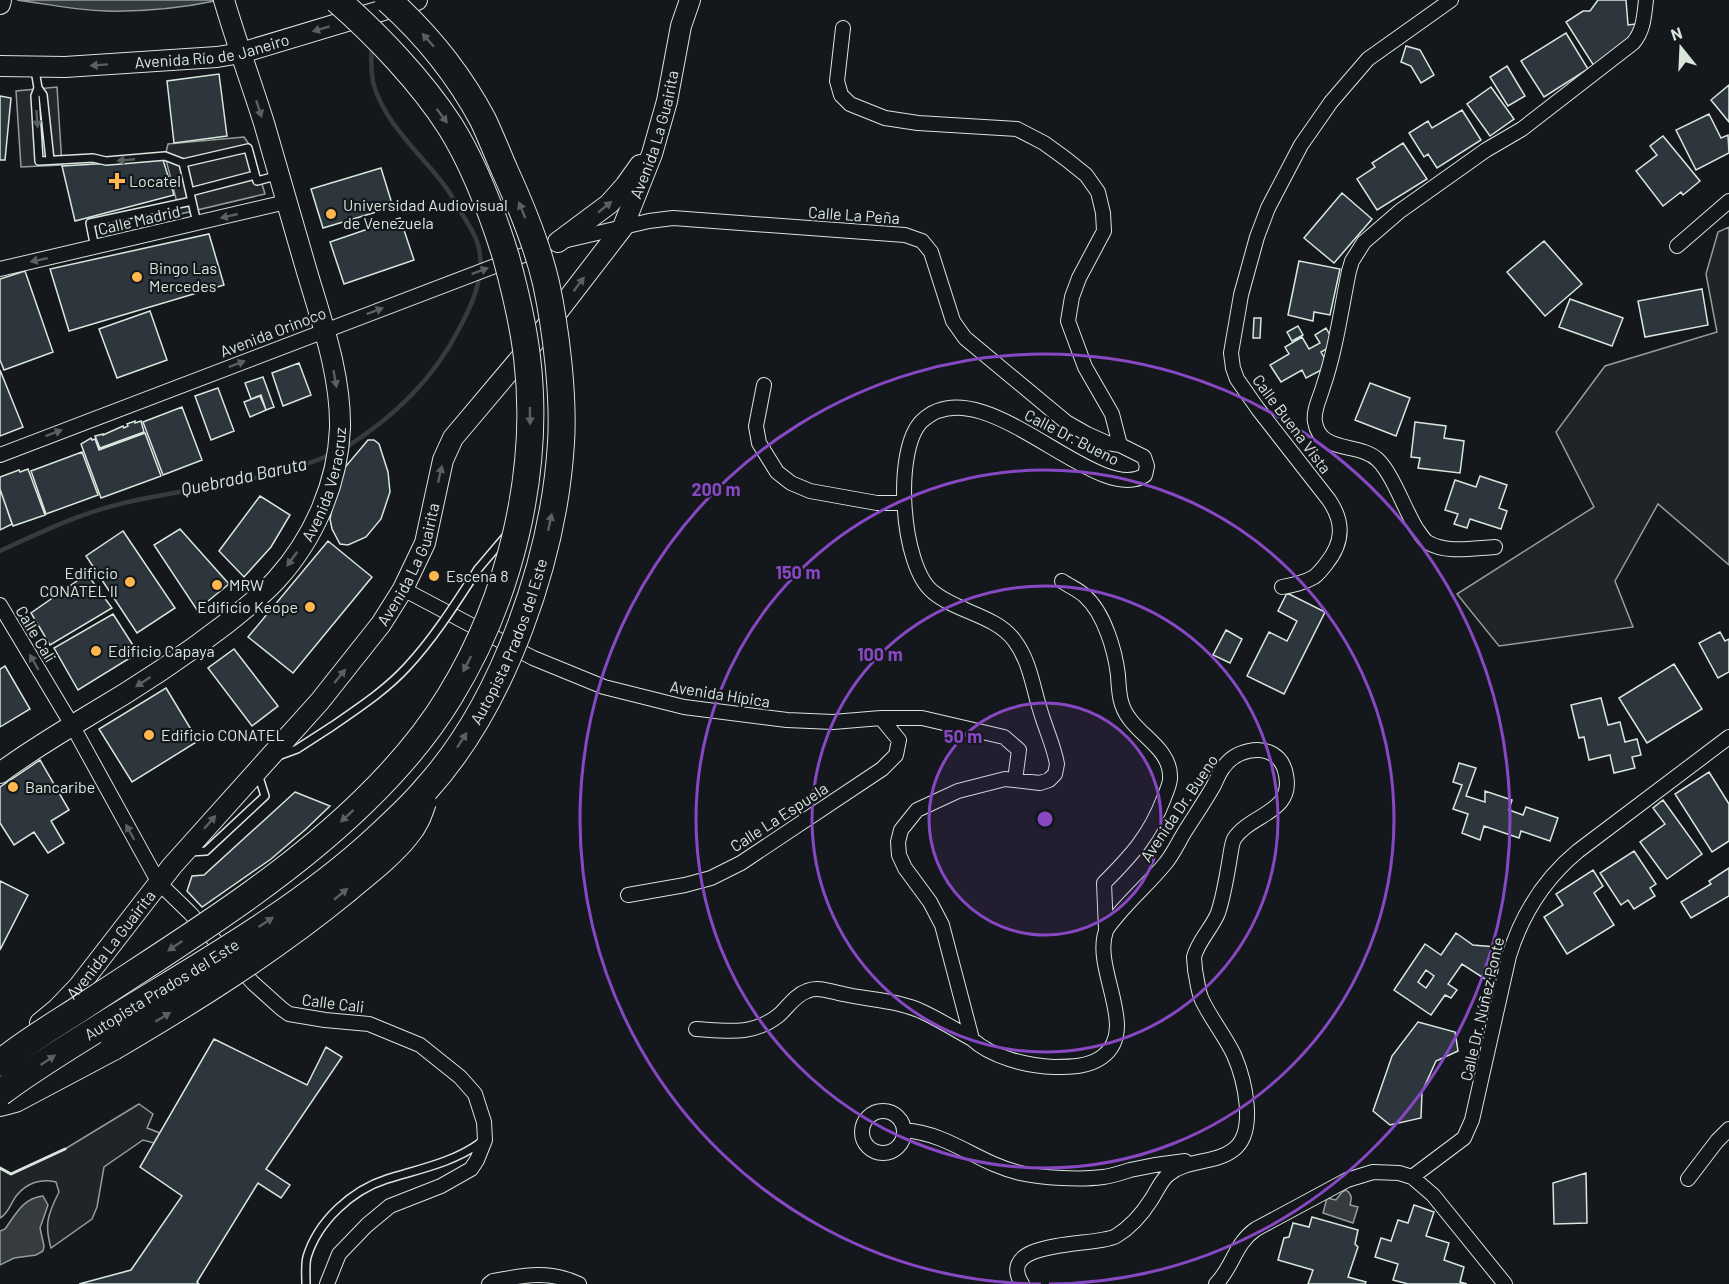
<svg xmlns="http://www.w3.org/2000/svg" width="1729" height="1284" viewBox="0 0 1729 1284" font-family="Barlow,sans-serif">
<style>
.green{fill:#202428;stroke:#939e99;stroke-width:1.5}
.parking{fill:#24282b;stroke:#939e99;stroke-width:1.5}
.water{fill:#363b3e;stroke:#939e99;stroke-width:1.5}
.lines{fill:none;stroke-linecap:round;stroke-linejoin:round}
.stream{stroke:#363b3e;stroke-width:4.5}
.building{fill:#2c363c;stroke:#d8e6dc;stroke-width:1.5;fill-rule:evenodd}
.lane-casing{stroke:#d8e6dc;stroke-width:10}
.street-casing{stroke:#d8e6dc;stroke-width:16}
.secondary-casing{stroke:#d8e6dc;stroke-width:22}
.highway-casing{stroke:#d8e6dc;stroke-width:28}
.lane{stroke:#14181c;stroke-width:7}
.street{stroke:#14181c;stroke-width:14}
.secondary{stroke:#14181c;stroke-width:20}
.highway{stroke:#14181c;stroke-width:26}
.lane-bridge-casing{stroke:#d8e6dc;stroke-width:10;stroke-linecap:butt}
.highway-bridge-casing{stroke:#d8e6dc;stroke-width:28;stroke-linecap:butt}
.lane-bridge{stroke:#14181c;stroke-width:7}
.highway-bridge{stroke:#14181c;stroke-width:26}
.wall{stroke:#d8e6dc;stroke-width:3}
.oneway{fill:#59605f}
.ring{fill:none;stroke:#8948c3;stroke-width:3}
.poi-dot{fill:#ffb74d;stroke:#14181c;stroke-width:2}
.labels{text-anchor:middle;stroke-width:4.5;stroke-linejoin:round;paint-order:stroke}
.street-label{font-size:16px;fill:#d8e6dc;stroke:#14181c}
.poi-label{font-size:16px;fill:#d8e6dc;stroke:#14181c;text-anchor:start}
.water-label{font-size:18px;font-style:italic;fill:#d8e6dc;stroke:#14181c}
.centre{fill:#8948c3;stroke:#14181c;stroke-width:3}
.ring-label{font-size:18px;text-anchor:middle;font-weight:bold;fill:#8948c3;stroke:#14181c;stroke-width:4.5;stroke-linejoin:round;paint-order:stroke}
</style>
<rect width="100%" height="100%" fill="#14181c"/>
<path class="green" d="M1729,227v338l-71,-61 -43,77 18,46 -134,19 -42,-52 137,-87 -38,-75 49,-66 112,-34 -11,-58 12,-42z
M139,1104l14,10 -6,14 13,5 -6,10 -11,-3 -39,27 -7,40 -5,12 -41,29c-7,-24 -3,-34 8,-56l-3,-10c-15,-4 -29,1 -39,13 -6,7 -8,18 -17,23v-50l11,6 54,-25z"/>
<path class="parking" d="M57,87l5,78 -41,2 -5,-76z
M244,137l7,10 14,47 -85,20 -15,-58 3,-12z"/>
<path class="water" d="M17,0h203c-38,8 -76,12 -115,11 -29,-1 -59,-7 -88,-11z
M1346,1190c6,4 6,8 4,15l8,2 -5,16 -30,-10 4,-15 9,2 6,-8z
M43,1196l5,9 -8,23 4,18 -1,5 -7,4 -22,3 -14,7v-34l5,-2c11,-15 18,-31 38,-33z"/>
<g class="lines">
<path class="stream" d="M343,449c49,-30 90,-69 116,-120 12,-22 24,-48 21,-74 -1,-15 -10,-28 -18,-41 -7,-13 -15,-27 -25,-38 -23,-28 -55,-58 -64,-94 -2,-12 -2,-25 -1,-37
M0,551c39,-18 78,-37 120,-47 70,-17 144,-21 210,-49"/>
</g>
<path class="building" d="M1598,0h28l2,25 7,-1 4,11 -45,31 -28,-44 17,-11h7z
M1566,33l22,36 -44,28 -23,-36z
M1406,46l14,4 14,25 -13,8 -10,-17 -10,-4z
M1507,66l18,30 -17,10 -18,-29z
M219,74l8,62 -53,7 -7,-62z
M1729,85v37l-18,-22z
M1491,87l23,32 -24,17 -23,-32z
M0,96l11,2 -6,62h-5z
M1462,110l19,30 -44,28 -9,-14 -4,3 -15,-24 19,-12 4,7z
M1709,114l12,24 7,-3 1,18 -33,17 -20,-40z
M1663,136l37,45 -17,14 -2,-3 -18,14 -27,-35 21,-16 -7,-9z
M1403,143l24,36 -50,31 -20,-31 18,-12 -3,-4z
M163,160l11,35 -99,26 -13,-55z
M381,168l12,39 -70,21 -12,-39z
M1342,193l30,26 -38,44 -30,-25z
M400,218l14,42 -70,24 -14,-42z
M209,234l15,51 -155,46 -19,-62z
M1544,241l38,43 -37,32 -38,-44z
M1299,261l41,8 -10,46 -16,-3 -1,9 -25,-6z
M25,271l28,81 -49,18 -4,-10v-81z
M1702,289l6,36 -63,12 -7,-36z
M1570,299l53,19 -11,28 -53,-19z
M150,311l17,49 -50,18 -18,-49z
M1254,318h7l-1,20h-7z
M1298,326l5,9 -11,6 -5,-9z
M1326,328l9,16 -14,8 8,14 -23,12 -4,-8 -21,12 -11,-17 19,-11 -4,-7 17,-10 7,12 11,-6 -5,-8z
M299,363l12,32 -28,11 -11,-33z
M0,370l23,57 -23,9z
M263,377l11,30 -8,3 -5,-15 -10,4 -6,-16z
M1370,383l40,15 -14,38 -41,-16z
M218,388l16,43 -23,9 -16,-44z
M260,396l6,14 -16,7 -6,-15z
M182,407l20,53 -39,15 -20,-53z
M135,421v2l6,-2 3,11 -44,16 -5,-12 8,-2v1l20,-9 1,2 4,-2 -1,-2z
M1415,422l31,4 -2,12 20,3 -4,32 -42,-5 2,-10 -9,-1z
M145,433l16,43 -60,22 -20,-54 10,-6 1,2 3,-1 4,11z
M368,440h6l5,4 9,28 2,20 -9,27 -15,18 -18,8 -8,-1 -8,-15 -2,-10 5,-25 6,-22z
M82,452l16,43 -52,19 -15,-43z
M28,469l17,46 -32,11 -13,-37v-12l19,-7 1,2z
M1480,476l27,9 -8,23 8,3 -6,18 -31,-10 -3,9 -13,-4 4,-10 -13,-4 10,-30 21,7z
M0,489l12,35 -12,6z
M260,496l30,19 -19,32 -27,30 -25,-26z
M180,529l49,55 -32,26 -43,-65z
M123,531l52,77 -38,25 -51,-77z
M328,541l44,36 -79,96 -45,-36z
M87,574l25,34 -62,37 -19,-32z
M1287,593l38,19 -41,82 -37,-18 22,-44 18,9 10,-20 -19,-10z
M113,614l25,39 -60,37 -24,-42z
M1226,630l16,9 -12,24 -17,-8z
M1720,632l5,9 4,-2v33l-11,6 -19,-35z
M234,649l44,57 -26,20 -44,-58z
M1674,664l28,45 -55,34 -28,-45z
M5,666l25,43 -30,18v-58z
M166,688l32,53 -66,41 -33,-53z
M1601,698l7,27 12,-3 5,20 12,-3 4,16 -9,2 3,11 -21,5 -4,-18 -21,5 -5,-23 -5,1 -8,-33z
M40,760l29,50 -18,11 13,22 -16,10 -14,-21 -20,13 -14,-22v-36z
M1459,763l17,5 -10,28 19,6v-11l27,9 -3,10 14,5 3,-8 32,11 -8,23 -29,-10 -2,7 -35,-12 -4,14 -18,-7 6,-19 -15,-5 9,-24 -9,-3z
M1709,772l20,32v37l-17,11 -37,-58z
M295,792l35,14 -24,23 -35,30 -69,48 -15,-16 5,-15 12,-1z
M1663,800l39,54 -35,25 -27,-37 25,-18 -12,-16z
M1634,851l22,33 -6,4 5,8 -21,13 -6,-9 -7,5 -21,-32z
M1729,868v28l-38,22 -10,-16 30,-18 -2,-3z
M1593,870l10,16 -9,7 20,32 -47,29 -23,-37 19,-12 -7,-11z
M0,881l28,14 -28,55z
M1456,933l17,12 23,2 -1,14 5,3 -12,17 -26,-17 -14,20 9,6 -6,8 -6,-3 -14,20 -37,-25 31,-46 16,11zM1426,970l8,6 -8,12 -8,-6z
M1418,1022l37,10 3,19 -22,10 -14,31 -1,26 -31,7 -17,-14 19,-55z
M214,1039l93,46 19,-38 16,10 -76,112 24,16 -9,13 -23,-15 -61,99 2,2h-120l52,-14 51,-74 -42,-29z
M1586,1173l1,50 -33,1 -1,-41z
M1414,1205l20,7 -8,24 23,7 -5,17 20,7 -4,15 7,2h-59l-15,-4 5,-16 -23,-7 6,-19 10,3 7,-21 10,3z
M1312,1217l46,13 -3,14 3,3 -10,30 18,5 -1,2h-57l5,-14 -35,-10 6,-22 5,-1 4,-14 16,4z"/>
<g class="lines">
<defs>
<path id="lane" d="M35,70l3,18 -3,8 4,65 54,-3 13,3 59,-5 18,7
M38,88l5,7 7,65
M190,192l65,-17
M197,223l-14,-60 65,-15 9,33 19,-5
M95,248l-5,-25 102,-22
M478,569l28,-33
M278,756l19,-7 34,-22
M189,852l17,-1 59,-55 -7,-22
M306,1284c0,-8 -1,-19 1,-27 11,-36 45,-67 80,-78 32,-10 65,-16 93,-36"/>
<path id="street" d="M843,28l-6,53 4,14 9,9 35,14 33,5 99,6 27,14 22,16 20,16 12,17 5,21 1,18 -25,47 -7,19 -4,24 17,46 27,47 8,31
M563,241l86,-20 24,-3 232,17 17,6 9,11 22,69 12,17 101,84 21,12 20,9 13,2 24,12 3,9 -2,9c-49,33 -163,-111 -223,-54 -29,28 -21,146 11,171 24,20 62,23 81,48 17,22 19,50 28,76 5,16 12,31 15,48l-2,10 -6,6 -9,3 -35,-4 -47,12 -41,19 -16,20 -3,12 1,13 6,13 25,34 12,23 30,114c19,18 55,27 82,28 17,0 34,0 48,-10 38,-27 -10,-88 4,-126 2,-5 7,-10 11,-15 15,-18 32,-33 47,-51 8,-9 14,-22 20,-32 10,-16 21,-32 30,-48 3,-6 5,-12 9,-17 11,-17 39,-25 55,-10 5,5 7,11 8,17 8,38 -36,39 -52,64 -2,4 -3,12 -4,18 -3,18 -6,38 -12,56 -6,15 -20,28 -24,44 0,3 1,9 1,13 2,9 3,22 7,30 9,19 23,36 32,55 10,23 24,77 -1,95 -18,14 -46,9 -64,24 -8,6 -12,17 -18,26 -9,14 -20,27 -35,36 -19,11 -122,2 -94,48
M1677,246l52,-45
M0,269l286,-67
M764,385l-8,41 3,17 18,29 14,11 19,8 67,12h27
M0,455l542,-207
M1495,547c-21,1 -49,7 -68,-5 -4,-3 -8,-10 -11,-14 -12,-20 -23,-53 -38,-68 -18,-18 -58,-6 -63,-38 -2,-12 5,-24 8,-35 13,-38 18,-77 26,-116l3,-10 12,-19 36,-31 86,-61 36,-21 111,-86c11,-13 11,-27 13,-43
M1062,581c7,5 17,9 23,15 19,17 30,54 33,79 1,15 1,30 11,43 13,19 41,32 41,58 1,7 -4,16 -6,22 -14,37 -32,57 -60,85l2,47
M1282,587c11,-2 22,-4 32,-10 4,-3 9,-9 12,-13 18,-22 18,-42 3,-64l-71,-91 -21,-30 -4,-11 -2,-15 10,-58 16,-58 11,-29 33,-63 30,-43 37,-43 83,-59
M403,589l130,69 71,29 80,20 103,13 46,2 48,-4h41l82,19 15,13 -4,30
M0,605l72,120 87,158 31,30 63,70 29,26 7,5 36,6 44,4 51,21 40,32 15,17 9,28 1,18 -8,20 -6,9 -30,17 -51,20 -23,19 -28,29 -12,30
M628,895l57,-10 26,-7 30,-15 141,-94 14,-14 3,-15 -18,-22
M696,1029c31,2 57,7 83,-14 9,-8 16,-20 28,-24 12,-5 24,1 36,3 26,6 55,6 80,18 17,8 33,18 49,27
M862 1132a21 21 0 1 1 42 0a21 21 0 1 1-42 0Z
M904,1130c47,4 73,33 116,43 22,5 60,7 83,4 9,-1 18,-4 27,-7 18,-4 36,-7 55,-9
M1412,1177l52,-39 8,-18 37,-164c13,-42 35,-77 69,-105l151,-114
M1688,1179l29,-38 12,-12
M489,1284l4,-3c32,-6 56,-11 86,3
M1216,1284c17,-17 19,-41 40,-55l91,-49 26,-8 26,1 13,4 21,18 72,89"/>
<g id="secondary">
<path d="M0,4l1,-4"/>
<path id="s1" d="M0,66l65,1 152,-10 24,-4 176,-53"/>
<path d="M558,242l51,-38 16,-18 15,-21"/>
<path id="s2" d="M0,773c28,-21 58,-39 88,-57 48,-28 95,-59 139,-93 17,-14 36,-28 50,-44 37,-41 61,-96 63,-151 1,-56 -20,-111 -35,-163 -14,-47 -27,-95 -41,-142 -13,-41 -28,-82 -40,-123"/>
<path id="s3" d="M40,1023l17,-14 22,-23 93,-120 148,-165 61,-77 22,-35 22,-46 18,-83 10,-22 86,-102 84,-109 29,-73 15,-53 14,-75 9,-26"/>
</g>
<path id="highway" d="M0,1103l15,-4 98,-52"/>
</defs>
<use href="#lane" class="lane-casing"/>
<use href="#street" class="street-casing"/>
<use href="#secondary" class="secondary-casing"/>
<use href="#highway" class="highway-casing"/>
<use href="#lane" class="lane"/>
<use href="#street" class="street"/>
<use href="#secondary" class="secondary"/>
<use href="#highway" class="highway"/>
<defs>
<path id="lane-bridge" d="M331,727c26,-18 54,-36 76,-60 27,-29 49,-64 71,-98"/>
<g id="highway-bridge">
<path d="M113,1047c80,-47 160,-97 232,-156 21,-18 44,-35 61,-56 9,-10 13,-21 17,-33"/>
<path d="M0,1063c28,-23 60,-41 90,-61 94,-62 193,-122 274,-201 32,-31 63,-67 86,-105 60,-98 91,-224 77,-339 -4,-34 -12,-67 -21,-100 -14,-45 -31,-91 -56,-131 -29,-45 -73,-91 -113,-126"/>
<path id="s4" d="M0,1093c33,-25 70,-47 105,-69 92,-57 192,-112 271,-185 17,-16 35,-32 50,-50 78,-86 128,-231 135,-346 3,-47 -5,-114 -15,-160 -9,-39 -24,-75 -41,-112 -7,-16 -14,-34 -22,-51 -24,-45 -57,-86 -95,-120"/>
</g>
</defs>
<use href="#lane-bridge" class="lane-bridge-casing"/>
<use href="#highway-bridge" class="highway-bridge-casing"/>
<use href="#lane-bridge" class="lane-bridge"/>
<use href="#highway-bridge" class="highway-bridge"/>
<path class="wall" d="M0,1168l11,6 54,-25"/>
</g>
<defs><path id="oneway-solid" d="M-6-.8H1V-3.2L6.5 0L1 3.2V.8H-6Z" transform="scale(1.5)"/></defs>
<g class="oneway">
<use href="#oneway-solid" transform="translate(321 29) rotate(163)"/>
<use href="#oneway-solid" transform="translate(428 40) rotate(-131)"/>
<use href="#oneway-solid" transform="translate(99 65) rotate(176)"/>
<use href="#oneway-solid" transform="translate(259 109) rotate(72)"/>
<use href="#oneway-solid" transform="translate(442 116) rotate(53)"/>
<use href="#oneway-solid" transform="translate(37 119) rotate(86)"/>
<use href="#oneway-solid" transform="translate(126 160) rotate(175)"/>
<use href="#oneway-solid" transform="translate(605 207) rotate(-39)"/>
<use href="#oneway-solid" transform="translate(522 210) rotate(-112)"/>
<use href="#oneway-solid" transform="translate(229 216) rotate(167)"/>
<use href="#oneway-solid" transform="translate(39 260) rotate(168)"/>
<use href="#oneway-solid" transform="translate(480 271) rotate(-21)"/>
<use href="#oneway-solid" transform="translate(579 284) rotate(-53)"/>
<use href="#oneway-solid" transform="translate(375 311) rotate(-21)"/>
<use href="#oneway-solid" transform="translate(237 364) rotate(-21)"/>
<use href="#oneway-solid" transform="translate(335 379) rotate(80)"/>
<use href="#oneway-solid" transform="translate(530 416) rotate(89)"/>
<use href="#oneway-solid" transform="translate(54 433) rotate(-21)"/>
<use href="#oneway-solid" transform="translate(440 474) rotate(-77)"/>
<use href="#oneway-solid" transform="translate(550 522) rotate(-78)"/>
<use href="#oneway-solid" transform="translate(292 559) rotate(126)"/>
<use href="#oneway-solid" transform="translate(34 662) rotate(-120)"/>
<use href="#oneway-solid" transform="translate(467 664) rotate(117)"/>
<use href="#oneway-solid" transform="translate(340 676) rotate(-51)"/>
<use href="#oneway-solid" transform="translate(143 682) rotate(147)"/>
<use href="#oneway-solid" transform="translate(462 740) rotate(-57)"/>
<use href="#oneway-solid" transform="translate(347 816) rotate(137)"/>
<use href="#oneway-solid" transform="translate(210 822) rotate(-49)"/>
<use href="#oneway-solid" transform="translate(130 832) rotate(-119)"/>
<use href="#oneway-solid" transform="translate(341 894) rotate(-40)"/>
<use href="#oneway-solid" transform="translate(266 922) rotate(-33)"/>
<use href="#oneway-solid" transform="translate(175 946) rotate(146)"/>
<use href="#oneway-solid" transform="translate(163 1017) rotate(-31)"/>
<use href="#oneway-solid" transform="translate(48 1060) rotate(-34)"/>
</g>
<circle cx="1045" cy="819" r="116" fill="#8948c3" fill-opacity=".12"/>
<g class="ring">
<circle cx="1045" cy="819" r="116"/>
<circle cx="1045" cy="819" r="233"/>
<circle cx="1045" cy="819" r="349"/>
<path d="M1041 1284A465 465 0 1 1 1049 1284"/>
</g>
<g class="poi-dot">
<path d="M114 172h6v6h6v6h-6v6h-6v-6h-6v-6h6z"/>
<circle cx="331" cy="214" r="6"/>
<circle cx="137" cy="277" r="6"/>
<circle cx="434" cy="576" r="6"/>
<circle cx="130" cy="582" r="6"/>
<circle cx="217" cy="585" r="6"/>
<circle cx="310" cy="607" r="6"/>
<circle cx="96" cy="651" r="6"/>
<circle cx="149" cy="735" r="6"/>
<circle cx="13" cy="787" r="6"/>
</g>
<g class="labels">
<g class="street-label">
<text dy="6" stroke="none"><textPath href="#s1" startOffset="213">Avenida Río de Janeiro</textPath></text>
<text dy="6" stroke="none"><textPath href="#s3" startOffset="1096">Avenida La Guairita</textPath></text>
<text transform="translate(854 215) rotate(4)" y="6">Calle La Peña</text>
<text transform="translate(139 220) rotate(-13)" y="6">Calle Madrid</text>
<text transform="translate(273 332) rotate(-21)" y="6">Avenida Orinoco</text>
<text transform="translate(1292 424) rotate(53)" y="6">Calle Buena Vista</text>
<text transform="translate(1072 437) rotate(27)" y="6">Calle Dr. Bueno</text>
<text dy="6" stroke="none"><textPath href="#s2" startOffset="447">Avenida Veracruz</textPath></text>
<text dy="6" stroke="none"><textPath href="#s3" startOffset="592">Avenida La Guairita</textPath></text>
<text transform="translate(36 634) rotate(59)" y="6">Calle Cali</text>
<text dy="6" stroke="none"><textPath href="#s4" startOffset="696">Autopista Prados del Este</textPath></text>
<text transform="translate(720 694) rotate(9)" y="6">Avenida Hípica</text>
<text transform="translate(1179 808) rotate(-56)" y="6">Avenida Dr. Bueno</text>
<text transform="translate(779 817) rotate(-33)" y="6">Calle La Espuela</text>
<text dy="6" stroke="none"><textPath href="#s3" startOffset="106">Avenida La Guairita</textPath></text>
<text dy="6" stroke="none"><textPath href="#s4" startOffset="192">Autopista Prados del Este</textPath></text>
<text transform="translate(333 1003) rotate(7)" y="6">Calle Cali</text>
<text transform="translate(1482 1009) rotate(-77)" y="6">Calle Dr. Núñez Ponte</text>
</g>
<g class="poi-label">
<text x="129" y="187">Locatel</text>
<text x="343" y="211">Universidad Audiovisual<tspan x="343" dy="18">de Venezuela</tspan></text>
<text x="149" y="274">Bingo Las<tspan x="149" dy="18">Mercedes</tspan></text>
<text x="118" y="579" text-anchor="end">Edificio<tspan x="118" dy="18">CONATEL II</tspan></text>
<text x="446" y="582">Escena 8</text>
<text x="229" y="591">MRW</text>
<text x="298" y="613" text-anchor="end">Edificio Keope</text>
<text x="108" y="657">Edificio Capaya</text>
<text x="161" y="741">Edificio CONATEL</text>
<text x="25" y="793">Bancaribe</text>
</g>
<g class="water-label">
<text transform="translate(244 477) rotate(-12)" y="6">Quebrada Baruta</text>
</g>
</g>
<circle cx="1045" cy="819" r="9" class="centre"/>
<g class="ring-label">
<text x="716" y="496">200 m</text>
<text x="798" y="579">150 m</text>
<text x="880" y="661">100 m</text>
<text x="963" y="743">50 m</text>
</g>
<g transform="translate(1681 48) rotate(342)" stroke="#14181c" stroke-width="4.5" paint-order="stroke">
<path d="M0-4.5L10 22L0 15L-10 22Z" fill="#d8e6dc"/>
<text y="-9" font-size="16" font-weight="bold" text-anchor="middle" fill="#d8e6dc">N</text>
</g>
</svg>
